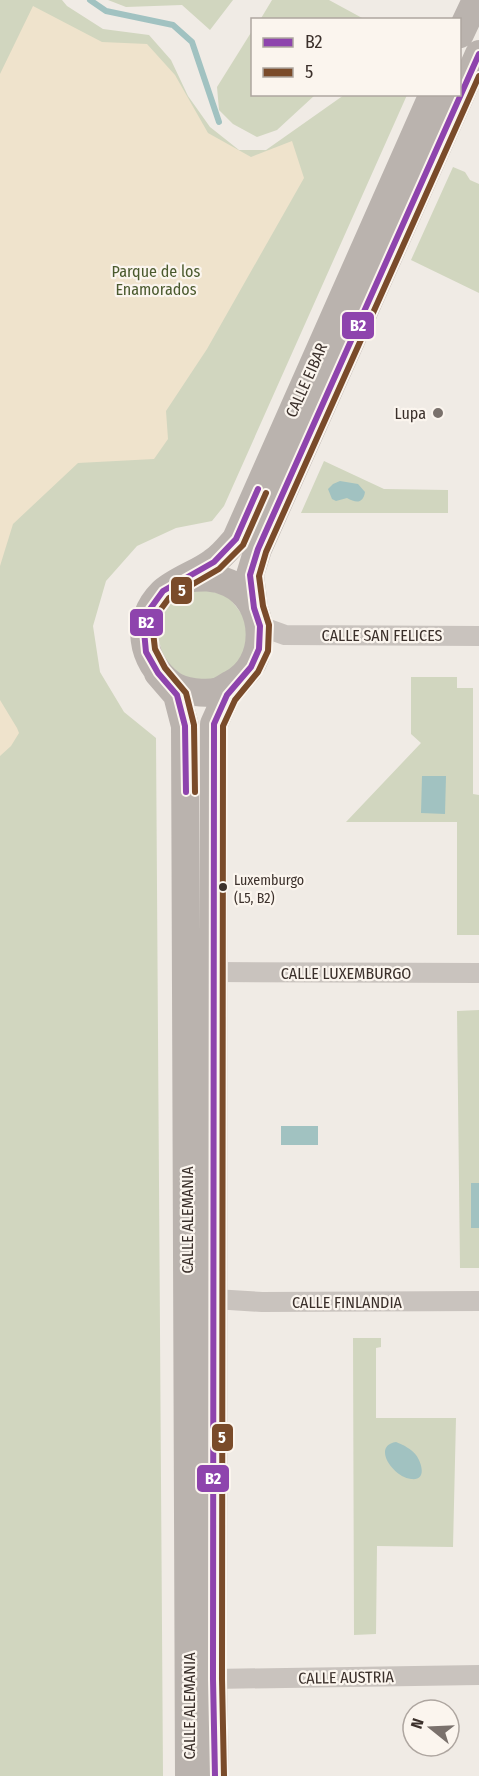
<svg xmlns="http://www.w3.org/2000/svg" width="479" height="1776" viewBox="0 0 479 1776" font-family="'Fira Sans Condensed',sans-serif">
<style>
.green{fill:#d1d6bf}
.sand{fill:#efe3cc}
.water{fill:#a1c2c1}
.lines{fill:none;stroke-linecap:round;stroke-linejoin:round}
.stream{stroke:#a1c2c1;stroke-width:6}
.street{stroke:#c9c3be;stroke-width:20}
.secondary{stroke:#bab3ae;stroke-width:28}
.bus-1-casing{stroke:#fbf5ee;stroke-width:10}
.bus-2-casing{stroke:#fbf5ee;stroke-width:10}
.bus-1{stroke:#8e44ad;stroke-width:6}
.bus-2{stroke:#7a4b2a;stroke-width:6}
.poi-dot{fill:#7a716c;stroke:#fbf5ee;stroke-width:2}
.bus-dot{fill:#3b302b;stroke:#fbf5ee;stroke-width:2}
.labels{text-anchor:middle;stroke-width:4.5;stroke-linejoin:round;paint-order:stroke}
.bus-label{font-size:14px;fill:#3b302b;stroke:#fbf5ee;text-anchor:start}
.park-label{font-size:16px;fill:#4a5a2e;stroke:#fbf5ee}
.street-label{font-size:16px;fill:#3b302b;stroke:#fbf5ee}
.poi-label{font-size:16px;fill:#3b302b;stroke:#fbf5ee;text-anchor:end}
.line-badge{stroke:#fbf5ee;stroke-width:2}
.badge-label{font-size:16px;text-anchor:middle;font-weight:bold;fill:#fff}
</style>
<rect width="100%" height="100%" fill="#f0ebe5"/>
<path class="green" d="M0,0h62l5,6 36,23 46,6 22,25 17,36 22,31 29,23h27l78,-55h63l-183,411 -12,15 -36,7 -39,18 -31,35 -13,45 7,46 24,40 32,26 7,1038h-163z
M108,0h125l-23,30 -28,-25 -56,2z
M272,0h57l35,19 -104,1z
M252,31v63l63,1 -38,35 -20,7 -24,-13 -14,-14 -2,-23z
M453,167l12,5 5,8 9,4v109l-68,-33z
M324,461l60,28 64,1v23h-147z
M199,588l29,8 19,25v32l-21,25 -31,6 -29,-15 -11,-45 16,-25z
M411,677h46v11h16v106l6,1v140h-22v-113h-111l75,-79 -10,-9z
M479,1010v258h-19l-3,-257z
M353,1338h28v9l-5,1v70h80l-3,129 -76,-1 -1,88 -22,1z"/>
<path class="sand" d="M33,6l69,36 45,2 28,31 33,58 43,24 41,-16 12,37 -97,171 -41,62 2,28 -14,20 -76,4 -65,61 -13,42v-492z
M0,700l17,28 2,5 -8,13 -11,10z"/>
<path class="water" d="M340,481l18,3 7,8c-2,12 -9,11 -18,6l-11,3 -4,-2 -4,-10 5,-5z
M422,776h24l-1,38 -24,-1z
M281,1126h37v19h-37z
M471,1183h8v45h-8z
M396,1442c8,3 15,7 20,13 6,8 11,26 -5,24 -17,-1 -40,-33 -15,-37z"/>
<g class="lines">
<path class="stream" d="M90,0l16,11 67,14 19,17 27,80"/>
<path class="street" d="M260,626l25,9 194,1
M214,972l265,1
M214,1299l48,3 217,-1
M213,1679l266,-4"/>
<path class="secondary" d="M460,34l16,-34
M185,579c16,-2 29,-3 44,4 40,19 41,82 2,101 -3,2 -8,5 -12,7 -12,4 -38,1 -48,-7 -30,-23 -37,-63 -9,-91 12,-12 37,-20 51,-31 9,-6 16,-15 23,-23l197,-445
M254,608l-4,-33 8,-26 221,-495
M158,673l19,22 8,31 4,1050
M215,1776l-2,-97 1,-955 13,-29 12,-14"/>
<defs>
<path id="bus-1" d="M186,792l-1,-66 -8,-31 -19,-22 -12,-21 -2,-21 6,-22 13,-18 51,-29 22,-23 22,-50
M215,1776l-2,-97 1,-955 13,-29 24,-28 8,-18 1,-23 -6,-18 -4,-33 8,-26 221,-495"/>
<path id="bus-2" d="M195,792l-1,-67 -8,-32 -21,-25 -10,-19 -2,-17 5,-19 11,-15 50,-29 24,-24 23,-52
M224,1776l-2,-97 1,-953 12,-26 23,-28 10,-21 1,-26 -6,-19 -4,-30 7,-24 213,-476"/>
</defs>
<use href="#bus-1" class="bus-1-casing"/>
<use href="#bus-2" class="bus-2-casing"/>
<use href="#bus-1" class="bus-1"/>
<use href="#bus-2" class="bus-2"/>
</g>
<circle class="poi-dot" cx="438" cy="413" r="6"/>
<circle class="bus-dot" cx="223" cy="887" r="5"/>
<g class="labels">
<g class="bus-label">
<text x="234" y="885">Luxemburgo<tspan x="234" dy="18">(L5, B2)</tspan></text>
</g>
<g class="park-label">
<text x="156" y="277">Parque de los<tspan x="156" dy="18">Enamorados</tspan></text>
</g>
<g class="street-label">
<text transform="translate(306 380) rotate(-66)" y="6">CALLE EIBAR</text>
<text x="382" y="641">CALLE SAN FELICES</text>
<text x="346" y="979">CALLE LUXEMBURGO</text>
<text transform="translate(187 1220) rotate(-90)" y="6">CALLE ALEMANIA</text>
<text x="347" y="1308">CALLE FINLANDIA</text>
<text transform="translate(346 1677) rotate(-1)" y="6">CALLE AUSTRIA</text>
<text transform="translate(189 1706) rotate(-90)" y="6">CALLE ALEMANIA</text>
</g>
<g class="poi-label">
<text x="426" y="419">Lupa</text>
</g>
</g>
<g class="line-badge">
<rect x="341" y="311" width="34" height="29" rx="6" fill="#8e44ad"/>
<rect x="170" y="576" width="23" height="29" rx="6" fill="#7a4b2a"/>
<rect x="129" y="608" width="35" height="29" rx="6" fill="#8e44ad"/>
<rect x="211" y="1423" width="23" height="29" rx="6" fill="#7a4b2a"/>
<rect x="196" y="1464" width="34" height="29" rx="6" fill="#8e44ad"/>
</g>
<g class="badge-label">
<text x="358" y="331">B2</text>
<text x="182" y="596">5</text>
<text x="146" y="628">B2</text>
<text x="222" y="1443">5</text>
<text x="213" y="1484">B2</text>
</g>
<rect x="251" y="18" width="210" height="78" fill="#fbf5ee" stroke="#aea6a0" stroke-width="1.5"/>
<rect x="263" y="38" width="30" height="9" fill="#8e44ad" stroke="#aea6a0" stroke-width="1.5"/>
<text x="305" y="48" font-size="18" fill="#3b302b">B2</text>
<rect x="263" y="68" width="30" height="9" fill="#7a4b2a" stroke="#aea6a0" stroke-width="1.5"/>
<text x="305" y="78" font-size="18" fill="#3b302b">5</text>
<g transform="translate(431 1728) rotate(288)"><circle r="28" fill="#fbf5ee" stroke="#aea6a0" stroke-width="1.5"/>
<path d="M0-4.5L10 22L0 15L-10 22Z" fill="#7a716c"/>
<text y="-9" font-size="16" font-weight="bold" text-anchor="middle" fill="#3b302b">N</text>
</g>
</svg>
